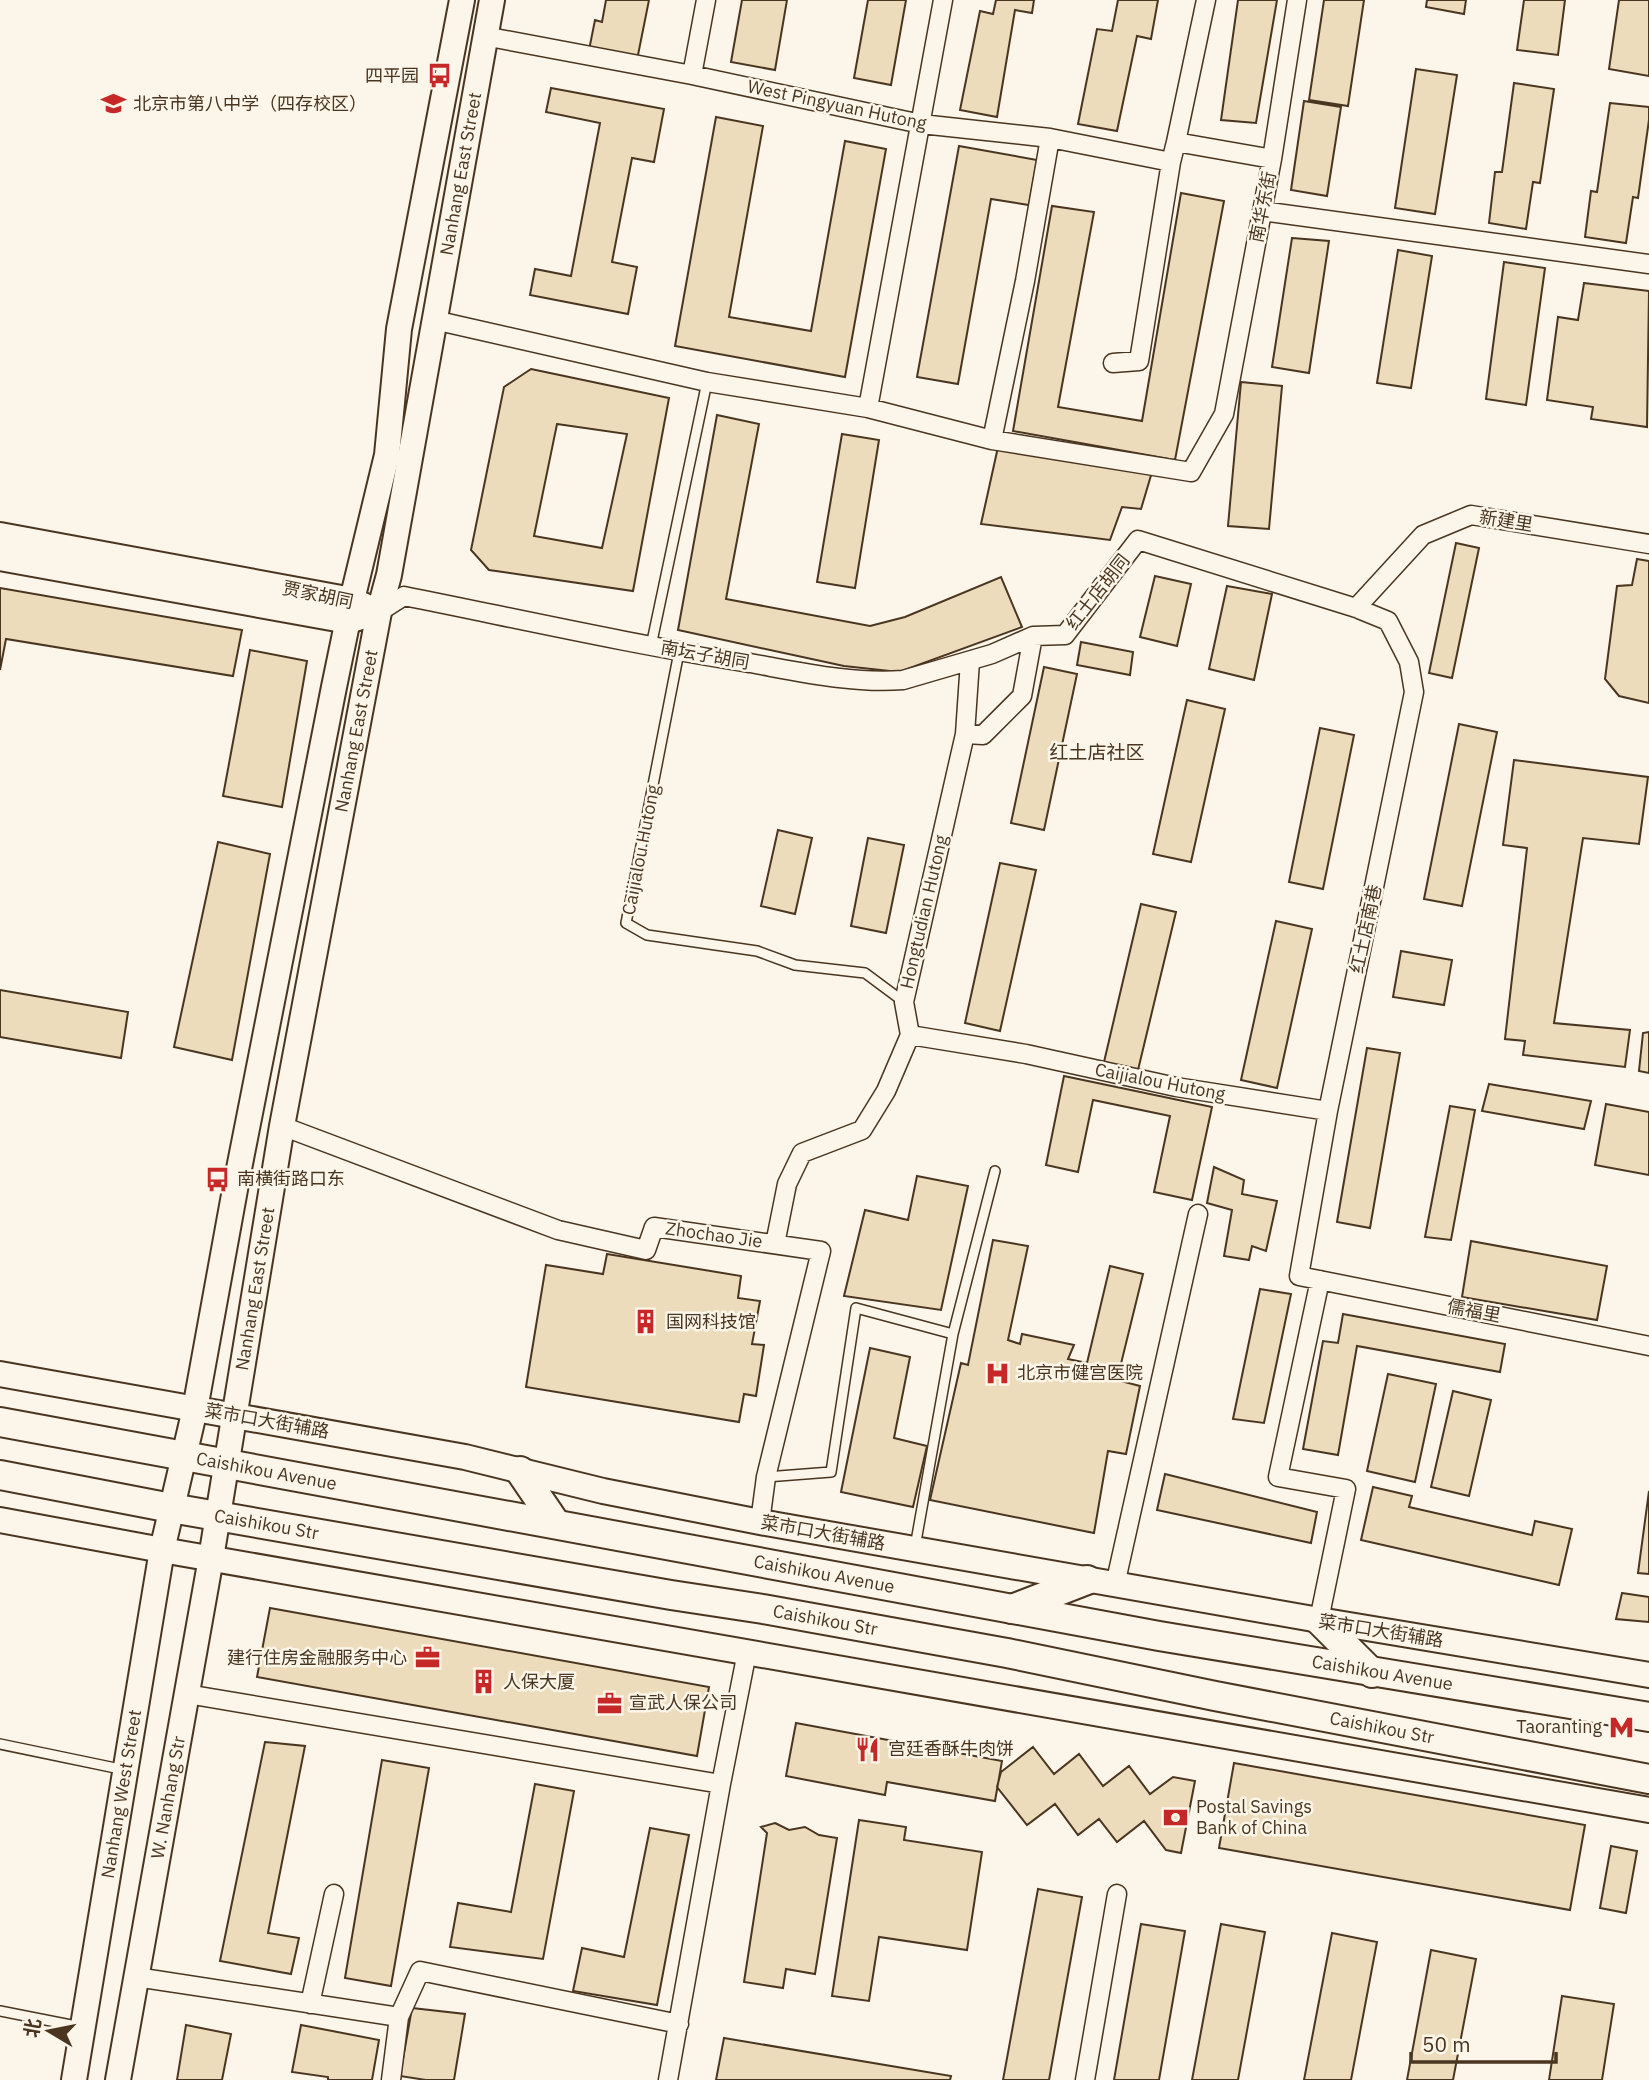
<svg xmlns="http://www.w3.org/2000/svg" width="1649" height="2080" viewBox="0 0 1649 2080" font-family="'IBM Plex Sans','Noto Sans SC',sans-serif">
<style>
.building{fill:#ecdcbc;stroke:#4a3520;stroke-width:2;fill-rule:evenodd}
.lines{fill:none;stroke-linecap:round;stroke-linejoin:round}
.lane-casing{stroke:#4a3520;stroke-width:12}
.street-casing{stroke:#4a3520;stroke-width:21}
.secondary-casing{stroke:#4a3520;stroke-width:28}
.primary-casing{stroke:#4a3520;stroke-width:32}
.lane{stroke:#fbf6e9;stroke-width:9}
.street{stroke:#fbf6e9;stroke-width:18}
.secondary{stroke:#fbf6e9;stroke-width:24}
.primary{stroke:#fbf6e9;stroke-width:28}
.labels{text-anchor:middle;stroke-width:5;stroke-linejoin:round;paint-order:stroke}
.poi-label{font-size:18px;fill:#4a3520;stroke:#fbf6e9;text-anchor:start}
.street-label{font-size:18px;fill:#4a3520;stroke:#fbf6e9}
.neighbourhood-label{font-size:19px;fill:#4a3520;stroke:#fbf6e9}
</style>
<rect width="100%" height="100%" fill="#fbf6e9"/>
<path class="building" d="M606,0h43l-12,60 -48,-10 6,-30 7,2z
M742,0h45l-12,70 -44,-8z
M868,0h38l-15,85 -37,-7z
M996,0h38l-2,13 -17,-3 -18,107 -37,-7 20,-99 13,3z
M1118,0h40l-7,39 -14,-3 -20,95 -39,-7 19,-95 15,2z
M1238,0h39l-21,123 -35,-3z
M1324,0h40l-16,106 -39,-6z
M1427,0h39l-2,14 -38,-7z
M1524,0h41l-7,55 -41,-5z
M1619,0h30v76l-40,-7z
M1416,69l41,6 -22,139 -40,-6z
M1514,83l40,6 -14,94 -7,-1 -7,47 -37,-6 6,-51h7z
M551,88l113,21 -10,53 -22,-4 -20,104 25,5 -9,47 -98,-19 5,-26 36,7 29,-153 -54,-11z
M1304,101l37,6 -14,89 -36,-6z
M1610,103l39,4v13l-11,78 -5,-1 -7,46 -41,-6 6,-46 6,1z
M716,117l47,9 -34,191 82,14 34,-190 41,8 -41,228 -170,-31z
M959,146l78,14 -8,45 -38,-6 -33,185 -41,-7z
M1181,193l43,8 -49,259 -162,-29 39,-225 42,6 -36,195 84,14z
M1292,238l37,3 -20,132 -37,-6z
M1398,250l34,6 -21,132 -34,-5z
M1504,262l41,6 -19,137 -40,-6z
M1584,283l65,8 -2,136 -56,-8 2,-12 -46,-7 11,-83 20,3z
M531,369l138,29 -36,193 -144,-21 -18,-20 33,-163zM557,424l70,10 -25,114 -68,-12z
M1241,382l41,4 -13,143 -41,-3z
M717,415l42,9 -33,175 144,27 35,-9 96,-40 21,50 -123,45 -55,-6 -166,-36z
M842,434l37,6 -24,148 -38,-6z
M998,447l154,25 -11,37 -19,-2 -12,33 -129,-16z
M1456,543l23,5 -27,130 -23,-5z
M1637,559l12,2v142l-30,-7 -14,-17 12,-93 15,-1z
M1155,576l36,8 -14,62 -37,-9z
M1227,586l45,8 -18,86 -45,-11z
M0,588l242,42 -9,46 -227,-37 -6,31z
M1081,642l52,10 -3,23 -53,-10z
M250,650l57,11 -25,146 -59,-11z
M1044,667l33,7 -33,156 -33,-7z
M1187,700l38,9 -34,153 -38,-8z
M1459,724l38,8 -35,174 -38,-7z
M1320,728l34,7 -31,154 -34,-7z
M1514,760l134,17 -9,67 -56,-6 -29,185 76,7 -5,37 -102,-12 2,-14 -20,-2 22,-191 -24,-3z
M778,830l34,8 -17,76 -34,-8z
M868,838l36,7 -18,88 -35,-7z
M218,842l52,12 -38,206 -58,-13z
M1000,863l36,7 -36,161 -35,-8z
M1141,904l35,8 -38,158 -34,-8z
M1276,921l36,8 -35,159 -36,-8z
M1401,951l51,9 -8,45 -51,-8z
M0,990l128,22 -7,46 -121,-21z
M1649,1032v41l-10,-2 4,-38z
M1367,1048l33,5 -30,175 -33,-6z
M1064,1076l148,31 -20,93 -38,-8 16,-76 -77,-16 -15,72 -32,-7z
M1489,1084l102,17 -7,28 -102,-18z
M1606,1104l43,8v63l-54,-10z
M1450,1106l25,4 -24,130 -26,-3z
M1214,1167l30,13 -2,14 35,7 -11,50 -14,-5 -3,14 -25,-4 8,-46 -25,-7z
M917,1176l51,10 -27,124 -97,-14 21,-86 43,10z
M993,1240l35,6 -20,94 12,4 2,-10 52,11 -6,14 19,4 23,-97 33,8 -26,106 23,6 -14,68 -18,-3 -14,82 -164,-33 31,-137 7,2z
M1471,1241l136,25 -10,54 -135,-23z
M607,1254l134,22 -3,22 22,3 -8,43 12,1 -8,51 -12,-2 -5,28 -213,-35 20,-122 57,9z
M1260,1289l31,5 -27,129 -31,-4z
M1343,1314l162,30 -5,28 -143,-26 -19,109 -35,-6 20,-108 15,2z
M870,1348l40,9 -16,81 33,8 -14,61 -72,-15z
M1388,1374l48,10 -21,98 -48,-11z
M1453,1391l38,9 -22,96 -38,-9z
M1165,1474l152,38 -6,31 -154,-33z
M1373,1487l39,9 -3,11 123,28 3,-14 37,8 -13,56 -198,-45z
M1649,1491v83l-11,-1z
M1622,1593l27,4v25l-33,-3z
M270,1608l439,79 -12,69 -440,-79z
M796,1723l206,38 -7,40 -108,-19 -2,13 -99,-19z
M265,1742l40,4 -37,187 31,5 -8,36 -71,-13z
M1033,1747l21,27 25,-20 24,32 26,-20 21,28 23,-17 22,4 -14,72 -15,-3 -22,-29 -27,21 -18,-23 -21,16 -23,-31 -28,21 -30,-38 4,-15z
M382,1760l47,8 -38,218 -46,-8z
M1234,1763l351,62 -15,85 -351,-62z
M535,1784l39,7 -31,168 -93,-12 8,-44 53,9z
M859,1820l47,7 -2,13 78,12 -15,98 -88,-13 -10,64 -37,-5z
M775,1823l14,7 16,-3 14,8 18,3 -22,136 -29,-5 -3,19 -39,-6 23,-149 -6,-6z
M650,1828l39,7 -32,170 -84,-14 9,-43 42,9z
M1611,1846l26,5 -11,62 -26,-5z
M1038,1889l44,8 -33,183h-46z
M1141,1924l44,7 -26,149h-45z
M1221,1924l44,8 -27,148h-46z
M1332,1933l45,9 -26,138h-47z
M1431,1950l45,9 -23,121h-46z
M1562,1996l52,8 -12,76h-53z
M412,2008l53,6 -11,66h-28l-26,-4z
M186,2025l45,9 -9,46h-45z
M301,2025l78,15 -7,40h-44v-3l-36,-5z
M724,2038l227,38 -1,4h-234z"/>
<g class="lines">
<defs>
<path id="lane" d="M651,646l56,-264
M679,652l-53,271 21,12 110,16 38,14 70,8 39,29
M766,1477l65,-5 25,-164 97,26
M915,1547l38,-213 42,-163
M0,1744l125,26
M0,2011l81,16"/>
<path id="street" d="M1206,0l-30,142 96,17
M484,36l208,39 229,49 129,14 121,24 5,-20
M692,75l14,-75
M1262,211l387,53
M434,320l273,62 161,26 124,32 199,32 33,-58 48,-255 25,-159
M1113,363l26,-2 32,-199
M868,408l75,-408
M992,440l33,-159 25,-143
M1356,608l67,-73 48,-20 178,29
M379,612l25,-16c115,23 230,49 346,67 50,9 103,21 153,17l89,-26 41,-18
M965,734l18,1 39,-39 11,-60 32,-1 73,-95 218,68 32,13 21,41 5,30 -86,419 -29,165 350,70
M910,1035l116,19 150,33 152,24
M282,1126l276,104 88,20 8,-23 167,24 -55,226 -6,45
M775,1244l12,-60 15,-31 60,-23 24,-39 24,-56 -6,-33 61,-268 5,-73
M1115,1585l83,-371
M1319,1620l27,-131 -68,-12 42,-197
M187,1694l534,90
M136,1977l263,40 21,-46 259,53
M310,2004l24,-110
M391,2080l8,-63
M668,2080l53,-296 26,-132
M1085,2080l32,-186"/>
<g id="secondary">
<path d="M0,535l352,65 13,6"/>
<path d="M0,558l348,63 13,-4"/>
<path d="M0,1374l465,83 138,34 157,31 559,98 330,55"/>
<path d="M0,1520l162,30 1487,260"/>
<path id="s1" d="M74,2080l88,-530 33,-141 41,-225 98,-497 18,-87 35,-145 12,-126 63,-329"/>
<path id="s2" d="M118,2080l93,-522 71,-432 97,-514 10,-37 103,-575"/>
</g>
<g id="primary">
<path id="s3" d="M0,1422l1159,214 490,81"/>
<path d="M520,1471l36,53"/>
<path id="s4" d="M0,1475l171,33 500,87 92,14 244,44 208,43 434,83"/>
<path d="M1012,1609l75,-29"/>
<path d="M1319,1620l53,53"/>
</g>
</defs>
<use href="#lane" class="lane-casing"/>
<use href="#street" class="street-casing"/>
<use href="#secondary" class="secondary-casing"/>
<use href="#primary" class="primary-casing"/>
<use href="#lane" class="lane"/>
<use href="#street" class="street"/>
<use href="#secondary" class="secondary"/>
<use href="#primary" class="primary"/>
</g>
<defs>
<symbol id="bus-bare" viewBox="-9 -9 18 18"><path d="M-5-6H5V4H4V6H2V4H-2V6H-4V4H-5ZM-3.5-4V0h7V-4ZM-3.5 1.2v1.5H-2V1.2ZM2 1.2v1.5H3.5V1.2Z" fill="#c62828" stroke="#fbf6e9" stroke-width="2.5" paint-order="stroke"/></symbol>
<symbol id="school-bare" viewBox="-9 -9 18 18"><path d="M0-5L7-2L0 1L-7-2ZM-4 1L0 2.5L4 1V4Q0 6-4 4Z" fill="#c62828" stroke="#fbf6e9" stroke-width="2.5" paint-order="stroke"/></symbol>
<symbol id="building-bare" viewBox="-9 -9 18 18"><path d="M-4-6H4V6H1V3H-1V6H-4ZM-2.5-4.3h1.7v1.8h-1.7ZM.8-4.3h1.7v1.8H.8ZM-2.5-1h1.7V.8h-1.7ZM.8-1h1.7V.8H.8Z" fill="#c62828" stroke="#fbf6e9" stroke-width="2.5" paint-order="stroke"/></symbol>
<symbol id="hospital-bare" viewBox="-9 -9 18 18"><path d="M-5-5h3v3.5h4V-5h3V5h-3V1.5h-4V5h-3Z" fill="#c62828" stroke="#fbf6e9" stroke-width="2.5" paint-order="stroke"/></symbol>
<symbol id="office-bare" viewBox="-9 -9 18 18"><path d="M-6-3h4V-5.5h4V-3h4V5H-6ZM-1-4.5V-3h2v-1.5ZM-6 0V1H6V0Z" fill="#c62828" stroke="#fbf6e9" stroke-width="2.5" paint-order="stroke"/></symbol>
<symbol id="metro-bare" viewBox="-9 -9 18 18"><path d="M-5.5 5V-5H-3L0 0L3-5H5.5V5H3V-.5L0 4L-3-.5V5Z" fill="#c62828" stroke="#fbf6e9" stroke-width="2.5" paint-order="stroke"/></symbol>
<symbol id="restaurant-bare" viewBox="-9 -9 18 18"><path d="M-5-6h1v4h1v-4h1v4h1v-4h1v5L-1.5 .5V6h-2V.5L-5-1ZM5-6V6H3V1.5H1.5Q1.5-4 5-6Z" fill="#c62828" stroke="#fbf6e9" stroke-width="2.5" paint-order="stroke"/></symbol>
<symbol id="bank-bare" viewBox="-9 -9 18 18"><path d="M-6-4H6V4H-6ZM0-2.3a2.3 2.3 0 1 0 0 4.6a2.3 2.3 0 1 0 0-4.6Z" fill="#c62828" stroke="#fbf6e9" stroke-width="2.5" paint-order="stroke"/></symbol>
</defs>
<g fill-rule="evenodd">
<use href="#bus-bare" x="422" y="58" width="35" height="35"/>
<use href="#school-bare" x="96" y="86" width="35" height="35"/>
<use href="#bus-bare" x="200" y="1162" width="35" height="35"/>
<use href="#building-bare" x="628" y="1304" width="35" height="35"/>
<use href="#hospital-bare" x="980" y="1356" width="35" height="35"/>
<use href="#office-bare" x="410" y="1640" width="35" height="35"/>
<use href="#building-bare" x="466" y="1664" width="35" height="35"/>
<use href="#office-bare" x="592" y="1686" width="35" height="35"/>
<use href="#metro-bare" x="1604" y="1710" width="35" height="35"/>
<use href="#restaurant-bare" x="850" y="1732" width="35" height="35"/>
<use href="#bank-bare" x="1158" y="1800" width="35" height="35"/>
</g>
<g class="labels">
<g class="poi-label">
<text x="419" y="82" text-anchor="end">四平园</text>
<text x="133" y="110">北京市第八中学（四存校区）</text>
<text x="237" y="1185">南横街路口东</text>
<text x="666" y="1328">国网科技馆</text>
<text x="1017" y="1379">北京市健宫医院</text>
<text x="407" y="1664" text-anchor="end">建行住房金融服务中心</text>
<text x="503" y="1688">人保大厦</text>
<text x="629" y="1709">宣武人保公司</text>
<text x="1602" y="1733" text-anchor="end">Taoranting</text>
<text x="888" y="1755">宫廷香酥牛肉饼</text>
<text x="1196" y="1813">Postal Savings<tspan x="1196" dy="21">Bank of China</tspan></text>
</g>
<g class="street-label">
<text transform="translate(837 105) rotate(12)" y="6">West Pingyuan Hutong</text>
<text dy="6" stroke="none"><textPath href="#s2" startOffset="1937">Nanhang East Street</textPath></text>
<text transform="translate(1263 207) rotate(-79)" y="6">南华东街</text>
<text transform="translate(1506 521) rotate(9)" y="6">新建里</text>
<text transform="translate(1098 592) rotate(-52)" y="6">红土店胡同</text>
<text transform="translate(318 595) rotate(12)" y="6">贾家胡同</text>
<text transform="translate(705 655) rotate(10)" y="6">南坛子胡同</text>
<text dy="6" stroke="none"><textPath href="#s2" startOffset="1370">Nanhang East Street</textPath></text>
<text transform="translate(641 850) rotate(-79)" y="6">Caijialou Hutong</text>
<text transform="translate(924 912) rotate(-77)" y="6">Hongtudian Hutong</text>
<text transform="translate(1366 929) rotate(-78)" y="6">红土店南巷</text>
<text transform="translate(1160 1082) rotate(11)" y="6">Caijialou Hutong</text>
<text transform="translate(714 1235) rotate(8)" y="6">Zhochao Jie</text>
<text dy="6" stroke="none"><textPath href="#s2" startOffset="803">Nanhang East Street</textPath></text>
<text transform="translate(1474 1311) rotate(11)" y="6">儒福里</text>
<text transform="translate(267 1421) rotate(10)" y="6">菜市口大街辅路</text>
<text dy="6" stroke="none"><textPath href="#s3" startOffset="271">Caishikou Avenue</textPath></text>
<text dy="6" stroke="none"><textPath href="#s4" startOffset="271">Caishikou Str</textPath></text>
<text transform="translate(823 1533) rotate(10)" y="6">菜市口大街辅路</text>
<text dy="6" stroke="none"><textPath href="#s3" startOffset="838">Caishikou Avenue</textPath></text>
<text dy="6" stroke="none"><textPath href="#s4" startOffset="838">Caishikou Str</textPath></text>
<text transform="translate(1381 1631) rotate(9)" y="6">菜市口大街辅路</text>
<text dy="6" stroke="none"><textPath href="#s3" startOffset="1405">Caishikou Avenue</textPath></text>
<text dy="6" stroke="none"><textPath href="#s4" startOffset="1405">Caishikou Str</textPath></text>
<text dy="6" stroke="none"><textPath href="#s1" startOffset="290">Nanhang West Street</textPath></text>
<text dy="6" stroke="none"><textPath href="#s2" startOffset="287">W. Nanhang Str</textPath></text>
</g>
<g class="neighbourhood-label">
<text x="1097" y="759">红土店社区</text>
</g>
</g>
<g transform="translate(49 2031) rotate(280)" stroke="#fbf6e9" stroke-width="5" paint-order="stroke">
<path d="M0-5L12 26L0 18L-12 26Z" fill="#4a3520"/>
<text y="-10" font-size="19" font-weight="bold" text-anchor="middle" fill="#4a3520">北</text>
</g>
<path d="M1411 2052v10h145v-10" fill="none" stroke="#4a3520" stroke-width="3.5"/>
<text x="1422" y="2052" font-size="21" fill="#4a3520" stroke="#fbf6e9" stroke-width="5" paint-order="stroke">50 m</text>
</svg>
